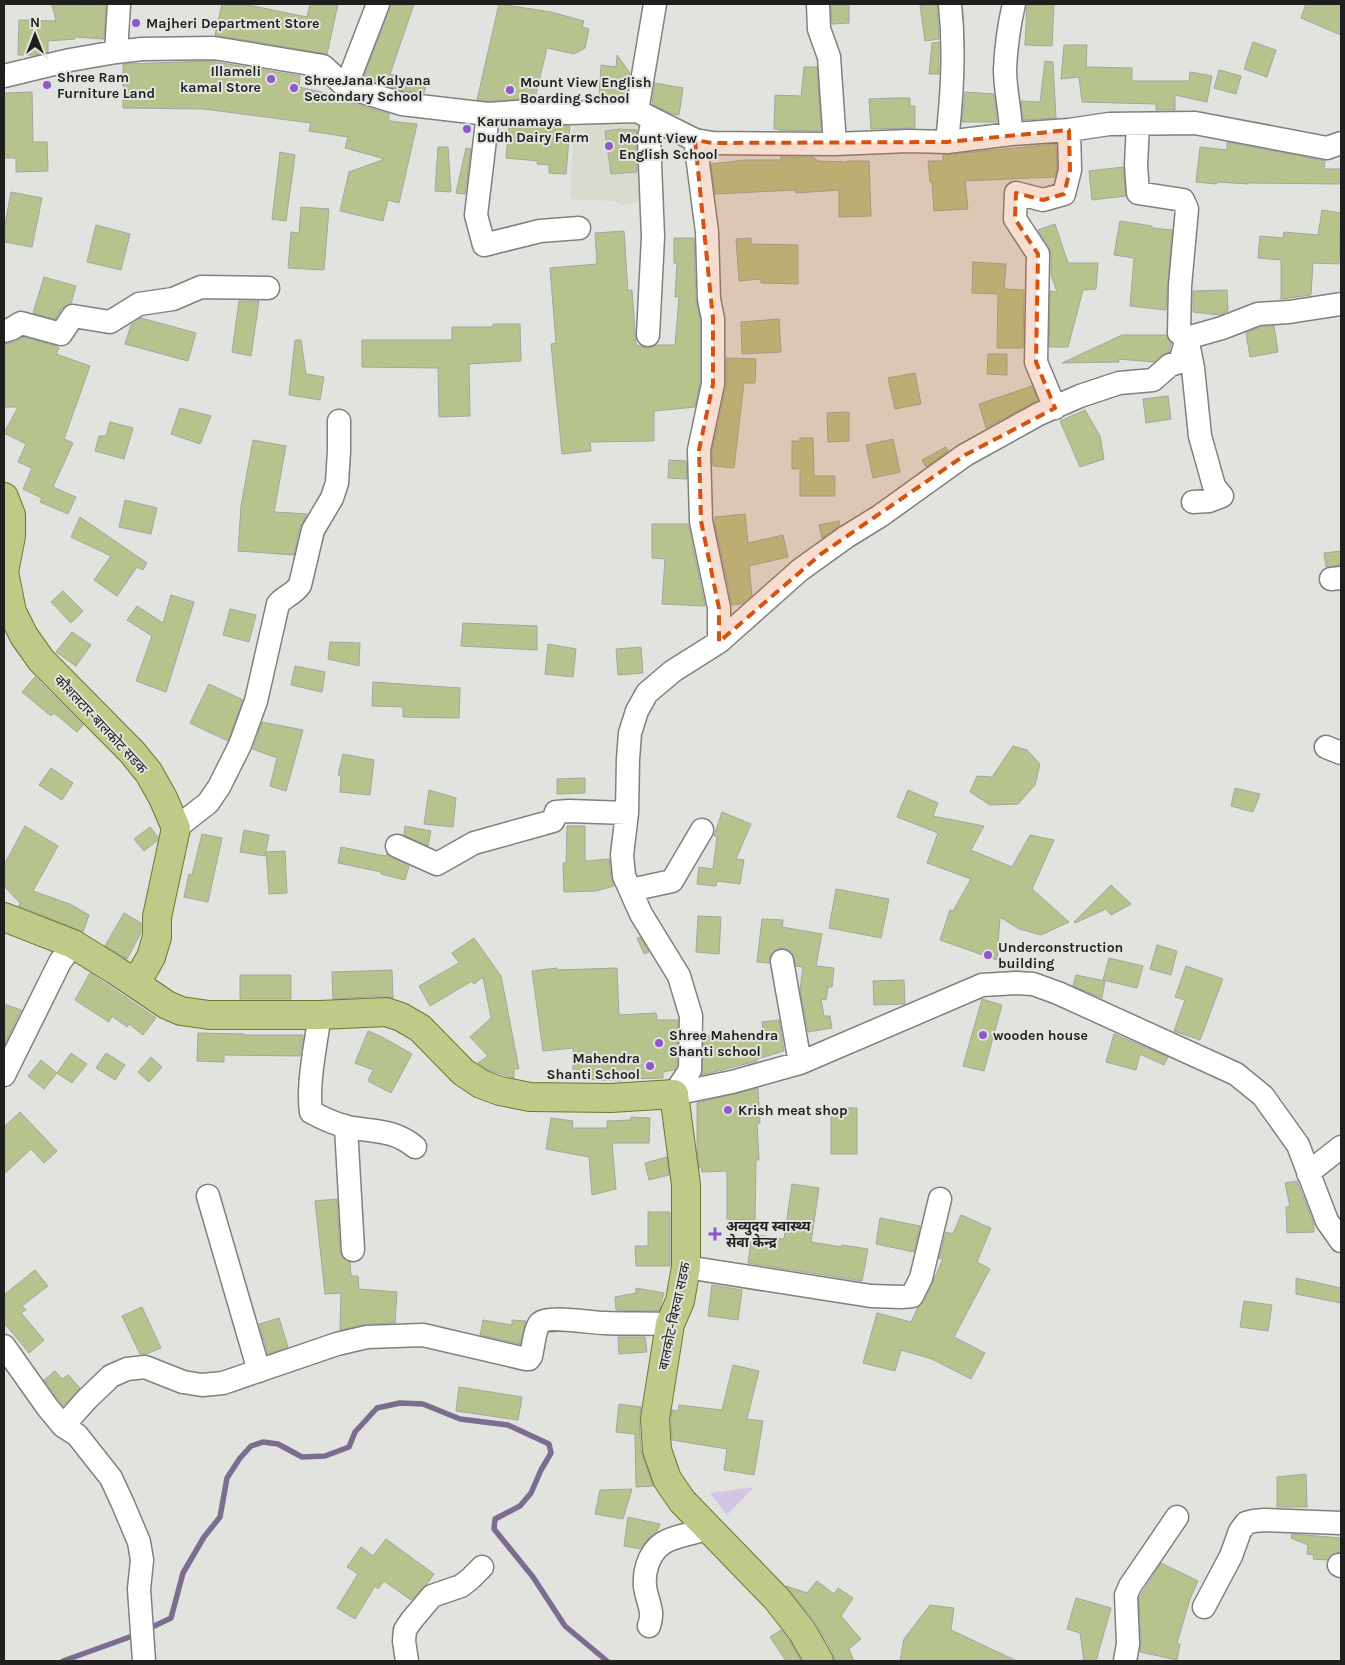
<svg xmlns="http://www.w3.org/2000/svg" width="1345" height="1665" viewBox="0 0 1345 1665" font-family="Karla,'Noto Sans Devanagari',sans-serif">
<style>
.built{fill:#d8dbce}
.green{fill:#d2c5e6}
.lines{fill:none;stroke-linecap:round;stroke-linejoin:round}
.stream{stroke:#7c6d90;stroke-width:5.5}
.building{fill:#b7c38d;stroke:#a4a5a0}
.minor-casing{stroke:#7f817c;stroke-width:25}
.major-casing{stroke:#6b772f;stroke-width:30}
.minor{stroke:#fff;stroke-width:22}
.major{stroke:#bfca88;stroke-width:28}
.marked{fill:#d4530e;fill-opacity:0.2;stroke:#d4530e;stroke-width:4;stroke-dasharray:10 6;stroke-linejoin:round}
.poi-dot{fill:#8f56cd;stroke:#e1e3de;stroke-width:2}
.labels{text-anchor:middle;stroke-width:4;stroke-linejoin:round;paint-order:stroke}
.poi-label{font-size:14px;font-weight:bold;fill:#1f1f1d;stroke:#e1e3de;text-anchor:start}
.street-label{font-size:14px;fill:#1f1f1d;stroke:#e1e3de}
</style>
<rect width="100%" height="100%" fill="#e1e3de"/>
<path class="built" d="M574,119l69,2 5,80 -27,4 -8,-4 -43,-2z"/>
<path class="green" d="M754,1487l-27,28 -17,-22z"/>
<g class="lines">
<path class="stream" d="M146,1630l25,-12 12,-45 21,-36 16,-20 7,-39 13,-20 11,-12 12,-4 15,2 24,13 23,-1 24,-9 6,-15 22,-24 23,-5 23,1 37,15 48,6 41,19 2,9 -10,17 -10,23 -11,13 -25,13 -1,10 39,48 32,49 42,35
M63,1661l75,-27"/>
</g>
<path class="building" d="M52,4h31v1l23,-1 -2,35 -29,-2v2l-27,2v11l-14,3h-16l1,-35 37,1z
M222,4h21l64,13 3,-13h28l-11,50 -112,-19z
M391,4h23l-24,70 37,8 -3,11 -19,-2 -42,-12z
M499,4l52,8 33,9 -2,6 7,2 -4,19 -11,6 -27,-6 -12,50 -47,3 -11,-1z
M831,4h18v19l-17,1z
M937,4l2,35 -14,2 -5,-36z
M1027,4h27l-2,42 -27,-1z
M1306,4h35v31l-40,-17z
M939,42v32h-10l3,-31z
M1253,42l23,8 -9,27 -23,-8z
M1064,45h23l-1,22 46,1v13h57l1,-9 22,4 -5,26 -32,-7v15h-19v-6l-74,-2 -3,-25 -18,2z
M617,55l13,18 -4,25 -27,1 2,-34 15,2z
M210,61l90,15 -1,11 36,8 7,5 47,14v7l28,3 -18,79 -11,-3 -5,21 -43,-10 9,-39 36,-13 -40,-11 3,-11 -39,-6 2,-8 -107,-14 -81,-1v-44z
M1045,61l8,1 3,56 -33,2 -2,-19 19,1z
M804,67h13l4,64 -43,-1v-1h-4l1,-34 26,1z
M1219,70l22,6 -5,18 -22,-6z
M655,83l28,5 -4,27 -7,-1 -20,-10z
M32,92l1,50h14l1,29 -32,1v-14h-12v-65z
M965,92l29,2 3,28h-35z
M894,98h16v8h5v22l-44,1 -2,-30z
M530,124l40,2 -4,48 -17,-1v-8l-12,-1 1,-3 -32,-3 3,-32z
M620,129l17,1 -1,9 1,33 -26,2 -6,-43z
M1227,142l98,19 -1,8h17v15l-93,-1v1l-31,-2v2l-21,-2 4,-35 27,3z
M1056,144l1,25 -2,8 -90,4 3,28 -34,2 -2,-29h-2l-2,-21h15v-6z
M438,147h10l3,45 -16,-1z
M466,148l5,1 -6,45 -9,-1z
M280,152l15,3 -9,66 -14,-2z
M781,157h32l5,4 29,1v-1h22l2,55 -32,1v-27l-43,3v-3l-81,4 -4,-30 34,-4h36z
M1123,167l3,29 -34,4 -3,-29z
M11,192l31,6 -10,49 -28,-5v-12z
M301,207l28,2 -5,61 -36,-2 3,-36 8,1z
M1322,210l19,3 -2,51 -26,-1 -2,32 -30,4v-39l-23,-2 2,-22 23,2 1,-6 34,3z
M1120,221l32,5v2l20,2 -6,80 -36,-4 4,-48 -20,-3z
M1055,224l13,39h30l-2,26 -13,1 -15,57h-19l1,-56 7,1 -6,-17v-21l-2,-7 -11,-17z
M96,225l34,9 -9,36 -34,-8z
M624,231l4,60 4,-1 4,55 11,3 9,-3h19l4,-48h-4l2,-34h-3v-25h20l2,61 4,21v63l-5,24 -41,4v30l-64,1 1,9 -29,3 -11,-110 5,-1 -6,-75 47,-4 -2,-31z
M751,238v6l47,1v39l-37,-1v-4l-22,2 -3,-42z
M973,262l33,2 -2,25 20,1 -1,58h-26l1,-54 -26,-1z
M44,277l32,9 -5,18 -9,4 -7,11 -22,-6z
M1227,290l1,21 -8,4 -27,-3v-21z
M239,301h20l-8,55 -19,-4z
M141,318l55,15 -8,28 -63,-17 6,-19z
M779,319l2,33 -39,2 -1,-32z
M493,324h27l1,37 -52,3 1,52 -31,1 -1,-49 -76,-1v-27h90v-13h41z
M1274,326l4,26 -28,5 -4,-24 15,-6z
M1122,335h44l5,8 -2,9 -7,3 -8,7 -36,-3 1,3 -57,1z
M23,337l33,9 3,2 -3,6 34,12 -26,73 9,4 -20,44 23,10 -8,17 -28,-12 2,-4 -19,-9 9,-21 -14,-6 8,-18 -22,-11 14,-26h-14v-63l11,-2z
M295,340h6l5,34 18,3 -4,23 -31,-5z
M988,354h19v21l-20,-1z
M726,358l30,1 -1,24h-11l-10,85 -21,-2 -1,-15 14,-64z
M915,373l6,31 -26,5 -7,-31z
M1032,386l6,14 -52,28 -7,-24z
M1168,396l3,23 -25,4 -3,-24z
M180,408l31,8 -11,28 -29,-10z
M1085,410l15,26 4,23 -24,8 -20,-46z
M849,412v29l-21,1 -1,-29z
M110,422l23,6 -9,31 -29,-8 4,-15h7z
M800,438h13l1,38h21v20h-35v-27h-8v-28h8z
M893,439l7,33 -27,6 -7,-33z
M253,440l33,6 -12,66 33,2 -7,13 -6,28 -56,-4 3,-45z
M946,447l2,4 -22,16 -4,-7z
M669,460l17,1 1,18 -19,-1z
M125,500l32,8 -6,26 -32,-7z
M745,514l3,29 35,-8 5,22 -39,9 3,29 -10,9 -10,1 -17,-81v-7z
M80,517l67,46 -4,7 -6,-3 -20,29 -23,-16 17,-24 -40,-19z
M839,521l1,4 -18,13 -3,-13z
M652,524h36l17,82 -43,-2 3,-45 -13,-1z
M1341,551v14l-15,2 -2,-14z
M63,591l20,20 -12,12 -20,-21z
M171,595l23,7 -28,90 -30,-11 16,-45 -25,-16 10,-14 26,17z
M230,609l26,6 -7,27 -26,-7z
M463,623l74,3v24l-76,-4z
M72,632l19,13 -15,21 -20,-14z
M330,642l30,1 -1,23 -31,-7z
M548,644l28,5 -3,28 -28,-3z
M641,647l2,26 -25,2 -2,-26z
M295,666l30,6 -3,20 -31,-7z
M35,677l48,48 -6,7 -23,-19 -3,3 -29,-24z
M373,682l87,6 -1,30 -56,-1v-10l-31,-1z
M209,684l34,16 -15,41 -38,-18z
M262,722l41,8 -17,61 -16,-5 7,-28 -24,-9z
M1013,746l14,4 13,14 -5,21 -17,19 -28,1 -20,-13 7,-16 15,1z
M343,754l31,6 -4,35 -30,-3 1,-16 -3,-1z
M51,768l22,15 -11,17 -23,-15z
M585,778v15l-28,1v-15z
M1235,788l25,6 -7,18 -22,-6z
M429,790l27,8 -3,29 -29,-3z
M908,790l30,13 -5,13 51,10 -13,24 41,17 18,-32 24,5 -22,49 37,33 -28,13 -22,-6 -19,-12 -3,43 -57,-20 10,-30 3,1 18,-32 -44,-16 11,-30 -41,-16z
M722,812l29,12 -15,35 8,1 -4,24 -23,-3 -1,5 -19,-2 2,-17 14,2 4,-32 -3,-1z
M25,826l33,20 -25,45 37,13 19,11 -6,17 -64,-26 1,-3 -16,-17v-21z
M405,826l26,5 -3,15 -24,-11z
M567,826h18v35l24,-2 2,19 3,8 -18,5 -32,1 -1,-29h3z
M150,827l8,10v3l-14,11 -10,-12z
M244,830l25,5 -4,21 -25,-4z
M202,834l20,4 -14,64 -24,-5 5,-23 3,1z
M341,847l44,9 2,-2 22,12 -4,14 -24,-6v-2l-43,-9z
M285,851l2,42 -18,1 -3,-42z
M1111,885l20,19 -20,11 -5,-6 -31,14 -1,-1z
M836,889l53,10 -8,39 -52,-10z
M124,913l17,10v10l-14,26 -22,-13z
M698,916l23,1 -2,37 -23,-2z
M762,919l21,1 -1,7 40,7 -6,32 18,2 -2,19h-4l-2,13 -5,-1 3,17h6l2,12 -24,4 -8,-42 3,-23 -7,-1 -4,-14 -6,-3 -7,-1 -5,3 -4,5 -1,7 -12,-1z
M640,937l9,15 -5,2 -7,-16z
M474,938l27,38 18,93h-5v9l-26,-8 -10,-7 10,-7 -18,-19 21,-19 -8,-41 -9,7 -2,-3 -42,25 -11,-20 40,-23 -7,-10z
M1157,945l20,6 -6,24 -21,-6z
M1109,958l34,8 -6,22 -34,-8z
M1186,966l37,13 -23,61 -26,-9 11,-31 -10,-3z
M557,968v2l60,-2 2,47 37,-2 1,7h21l-1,46 -3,4 -11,2v6l-42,1v2l-38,-2v-3h-10v-28l-30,3 -11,-80z
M392,970l1,28 -8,-2 -52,3 -1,-27z
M90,973l66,45 -13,17 -14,-11 -2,3 -15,-11 -3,6 -34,-22z
M240,975h51v24h-51z
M1076,975l29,6 -3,17 -29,-12z
M904,980l1,24 -31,1 -1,-24z
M982,999l20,6 -18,66 -21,-5z
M4,1004l17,6 -17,36z
M779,1020l5,31 -27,8v2l-55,14 2,-39 16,-1 1,6 43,-1 -2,-18z
M368,1031l14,6 30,17 -21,39 -23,-12 5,-11 -18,-7z
M198,1033l46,1v1h59v3l-3,18 -76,-1v7l-27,-1z
M1114,1034l54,23 -4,8 -24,-11 -4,16 -30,-8z
M71,1053l16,11 -15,19 -15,-10z
M106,1053l19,12 -10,15 -19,-12z
M151,1057l11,10 -13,15 -11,-10z
M41,1060l16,13 -13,16 -16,-13z
M758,1088l2,35 -3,1 2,36h-3l-1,60 -28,-1v-48l-25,1 -1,-5 -2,1 -2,-18v-47z
M831,1108h26v46h-26z
M20,1112l37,39 -13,12 -13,-14 -27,25v-47z
M631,1117l19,1 -1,25h-37l4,46 -24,6 -3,-38 -43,-8 5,-31 22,3 -1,7h35v-7l24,-1z
M667,1157l2,18 -20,5 -4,-17z
M1297,1181l17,43v8l-27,1 -1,-26h4l-5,-24z
M792,1184l27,4 -8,54 31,5v-2l26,4 -6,32 -114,-18 4,-29 32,5z
M337,1199l3,52 2,6 8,5 1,14h7l1,13 38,3 -2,31 -29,1 -26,6 1,-37 -16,1 -10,-93z
M648,1212h22v54h-34l-1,-20h13z
M961,1215l30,13 -14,34 13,7 -36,68 31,16 -14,26 -39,-20 -31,-9 -6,21 -32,-8 14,-50 34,9 7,-15 6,-5 19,-43h-4l7,-27 7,2z
M880,1218l40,8 -6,26 -38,-8z
M35,1270l13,16 -26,20 4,4 -5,3 23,27 -15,13 -23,-28 -2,2v-34l1,1z
M1296,1278l45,10v15l-45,-9z
M712,1285l30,5 -4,30 -30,-4z
M636,1288l28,5 -5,18 -43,-1 -1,-13 21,-4z
M1244,1301l28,4 -4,26 -28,-4z
M142,1307l19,41 -15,6h-6l-18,-38z
M279,1318l9,29 -20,7 -9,-30z
M483,1320l29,5v-5l14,1 -6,23 -40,-9z
M618,1337h27l2,15 -28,2z
M733,1365l26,6 -12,48 16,2 -9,54 -30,-5 3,-21 -55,-9 -1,-20 1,-10 6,1 1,-6 43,5z
M55,1371l7,8 6,-4 12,13 -17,18 -19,-26z
M459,1387l63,10 -4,23 -62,-9z
M619,1404l22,3 -2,13 2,31 12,35 -17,1 -1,-53 -19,-2z
M1306,1474l1,33h-30v-30z
M632,1489l-9,30 -28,-5 5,-24z
M628,1517l32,7 -3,7 -9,8 -8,10 -16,-3z
M1292,1534l49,4v14l-9,2 -5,6 -14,-1 1,-4 -7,-1 1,-9 -17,-7z
M386,1539l48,35 -7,10 -16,16 -27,-19 -6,8 -3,-3 -20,33 -18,-11 21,-34 -11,-7 14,-20 12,9z
M1161,1563l37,18 -8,18 -13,44 3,1 -3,16 -37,-8 1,-9 -2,-45z
M817,1581l17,13 4,-6 15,10 -12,18 20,23 -12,10 5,12h-19l-2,-8 -17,-30 -30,-37 21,7z
M1076,1598l35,10 -15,53h-12l-4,-28 -13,-4z
M930,1605l24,3 -3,22 66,31h-117l4,-22z
M781,1630l8,10 12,21h-15l-16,-24z"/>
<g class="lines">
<defs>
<path id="minor" d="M818,4l1,25 10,28 6,87
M116,52l3,-48
M4,76l66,-16 46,-8 26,-3 72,-1 109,18 23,21 56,17 86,10 42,-3 37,2 70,-2 58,29 17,3 123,1 74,-3 38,1 64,-8 58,-4 40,-6 86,-1 132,25 14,-5
M346,87l32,-83
M637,111l18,-107
M488,114l-12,101 8,30 56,-14 39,-3
M1011,134c0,-22 -6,-43 -6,-65 1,-22 4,-44 9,-65
M947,142c5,-47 8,-91 3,-138
M4,331l7,-2 10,-6 40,11 12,-18 37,6 29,-18 34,-5 28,-12 67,1
M648,335l5,-98 -4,-99 4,-19
M1055,408l-19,-46 2,-108 -23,-35 1,-26 27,7 21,-6 6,-24 -1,-40
M1193,502l16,-1 13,-5 -8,-10 -14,-50 -7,-68 -6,-30 35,-10 36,-14 31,-2 52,-8
M1331,579l10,-1
M719,642l81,-72 46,-33 34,-21 85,-61 74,-41 41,-18 39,-13 34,-3 17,-15 10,-3 7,-24 -8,-5 1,-47 7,-77 -4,-9 -45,-7 -2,-28 2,-41
M1326,747l15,6
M176,828l32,-25 11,-16 21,-42 16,-44 22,-97c7,-8 16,-10 22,-19l13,-55 19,-32 5,-15 2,-32v-30
M397,846l40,18 37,-21 79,-22 3,-9 13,-1 58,2
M631,890l41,-9 30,-51
M782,961l18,102
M320,1015c-4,26 -13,71 -9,97 11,6 24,12 37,15 25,5 46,2 67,20
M4,1075l56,-113 13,-18
M674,1094l16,-24 1,-54 -12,-40 -38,-62 -17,-38 -2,-21 5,-42 1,-54 2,-26 7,-22 10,-18 26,-22 46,-29v-34l-18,-87 -2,-71 14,-66v-65l-4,-20 -2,-67 -12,-92
M674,1094l58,-12 68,-19 182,-78 34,-2 17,1 25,9 178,81 27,22 35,49 29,76 14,20
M346,1127l7,123
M1308,1173l33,-26
M208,1196l51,175
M686,1267l185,29 31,1 10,-1 9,-18 19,-79
M4,1346l44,62 15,18 14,9 34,43 12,26 16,38 3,18 -3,29 5,72
M63,1426l24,-27 24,-23 16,-7 18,-2 38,15 19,3 21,-2 114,-39 30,-7 56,-2 103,24h3l2,-3c2,-8 4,-28 9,-33 8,-8 52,0 64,0 22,1 44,0 66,1
M1339,1565l2,1
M1204,1607l27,-51 9,-25 6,-8 8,-2 10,-1 77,3
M649,1626c5,-13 0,-21 -3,-34 -4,-17 2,-39 17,-49 13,-8 31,-9 45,-15
M407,1661l-3,-20 1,-11 6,-9 21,-25 29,-10 9,-7 12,-12
M1125,1661l3,-17 -2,-49 4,-9 47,-69"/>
<path id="major" d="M4,497l7,18v21l-7,36 8,40 12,24 17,24 91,92 17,21 14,25 13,30 -19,89v20l-6,20 -15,26
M4,917l69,27 42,26 52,35 14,6 28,4h111l66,-3 15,5 19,11 43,44 18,12 19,7 30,6 81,1 63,-4 12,91v82l-6,34 -10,23 -15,95 2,31 10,29 15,22 94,97 26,33 17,30"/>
</defs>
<use href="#minor" class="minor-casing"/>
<use href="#major" class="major-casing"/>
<use href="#minor" class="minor"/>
<use href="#major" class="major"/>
</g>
<path class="marked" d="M1069,130l1,40 -6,24 -21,6 -27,-7 -1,26 23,35 -2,108 19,46 -90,47 -144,99 -102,88v-34l-18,-87 -2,-71 14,-66v-65l-18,-179 17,3 235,-1z"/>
<g class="poi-dot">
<circle cx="136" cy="23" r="5"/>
<circle cx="271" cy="79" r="5"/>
<circle cx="47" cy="85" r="5"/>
<circle cx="294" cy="88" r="5"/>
<circle cx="510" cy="90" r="5"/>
<circle cx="467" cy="129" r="5"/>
<circle cx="609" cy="146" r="5"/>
<circle cx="988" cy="955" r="5"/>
<circle cx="983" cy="1035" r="5"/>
<circle cx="659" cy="1043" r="5"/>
<circle cx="650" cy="1066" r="5"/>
<circle cx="728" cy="1110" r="5"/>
<path d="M712.5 1226.5h5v5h5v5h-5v5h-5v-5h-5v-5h5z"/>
</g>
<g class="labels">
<g class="poi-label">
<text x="146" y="28">Majheri Department Store</text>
<text x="261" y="76" text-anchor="end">Illameli<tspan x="261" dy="16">kamal Store</tspan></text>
<text x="57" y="82">Shree Ram<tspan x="57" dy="16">Furniture Land</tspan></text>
<text x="304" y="85">ShreeJana Kalyana<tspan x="304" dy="16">Secondary School</tspan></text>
<text x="520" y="87">Mount View English<tspan x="520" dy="16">Boarding School</tspan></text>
<text x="477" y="126">Karunamaya<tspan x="477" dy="16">Dudh Dairy Farm</tspan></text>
<text x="619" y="143">Mount View<tspan x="619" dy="16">English School</tspan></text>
<text x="998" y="952">Underconstruction<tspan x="998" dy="16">building</tspan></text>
<text x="669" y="1040">Shree Mahendra<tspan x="669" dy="16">Shanti school</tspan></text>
<text x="993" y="1040">wooden house</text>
<text x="640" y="1063" text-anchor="end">Mahendra<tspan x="640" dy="16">Shanti School</tspan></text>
<text x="738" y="1115">Krish meat shop</text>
<text x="726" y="1231">अव्युदय स्वास्थ्य<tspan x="726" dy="16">सेवा केन्द्र</tspan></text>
</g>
<g class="street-label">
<text transform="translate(101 724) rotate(47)" y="5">कौशलटार-बालकोट सडक</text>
<text transform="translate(674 1316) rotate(-78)" y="5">बालकोट-बिरुवा सडक</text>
</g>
</g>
<rect width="1345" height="1665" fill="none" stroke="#1f1f1d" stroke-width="10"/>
<g transform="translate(35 35)" stroke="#e1e3de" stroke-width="4" paint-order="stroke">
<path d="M0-4L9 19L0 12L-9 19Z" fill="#1f1f1d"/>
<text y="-8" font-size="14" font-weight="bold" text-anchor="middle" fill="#1f1f1d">N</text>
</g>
</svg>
